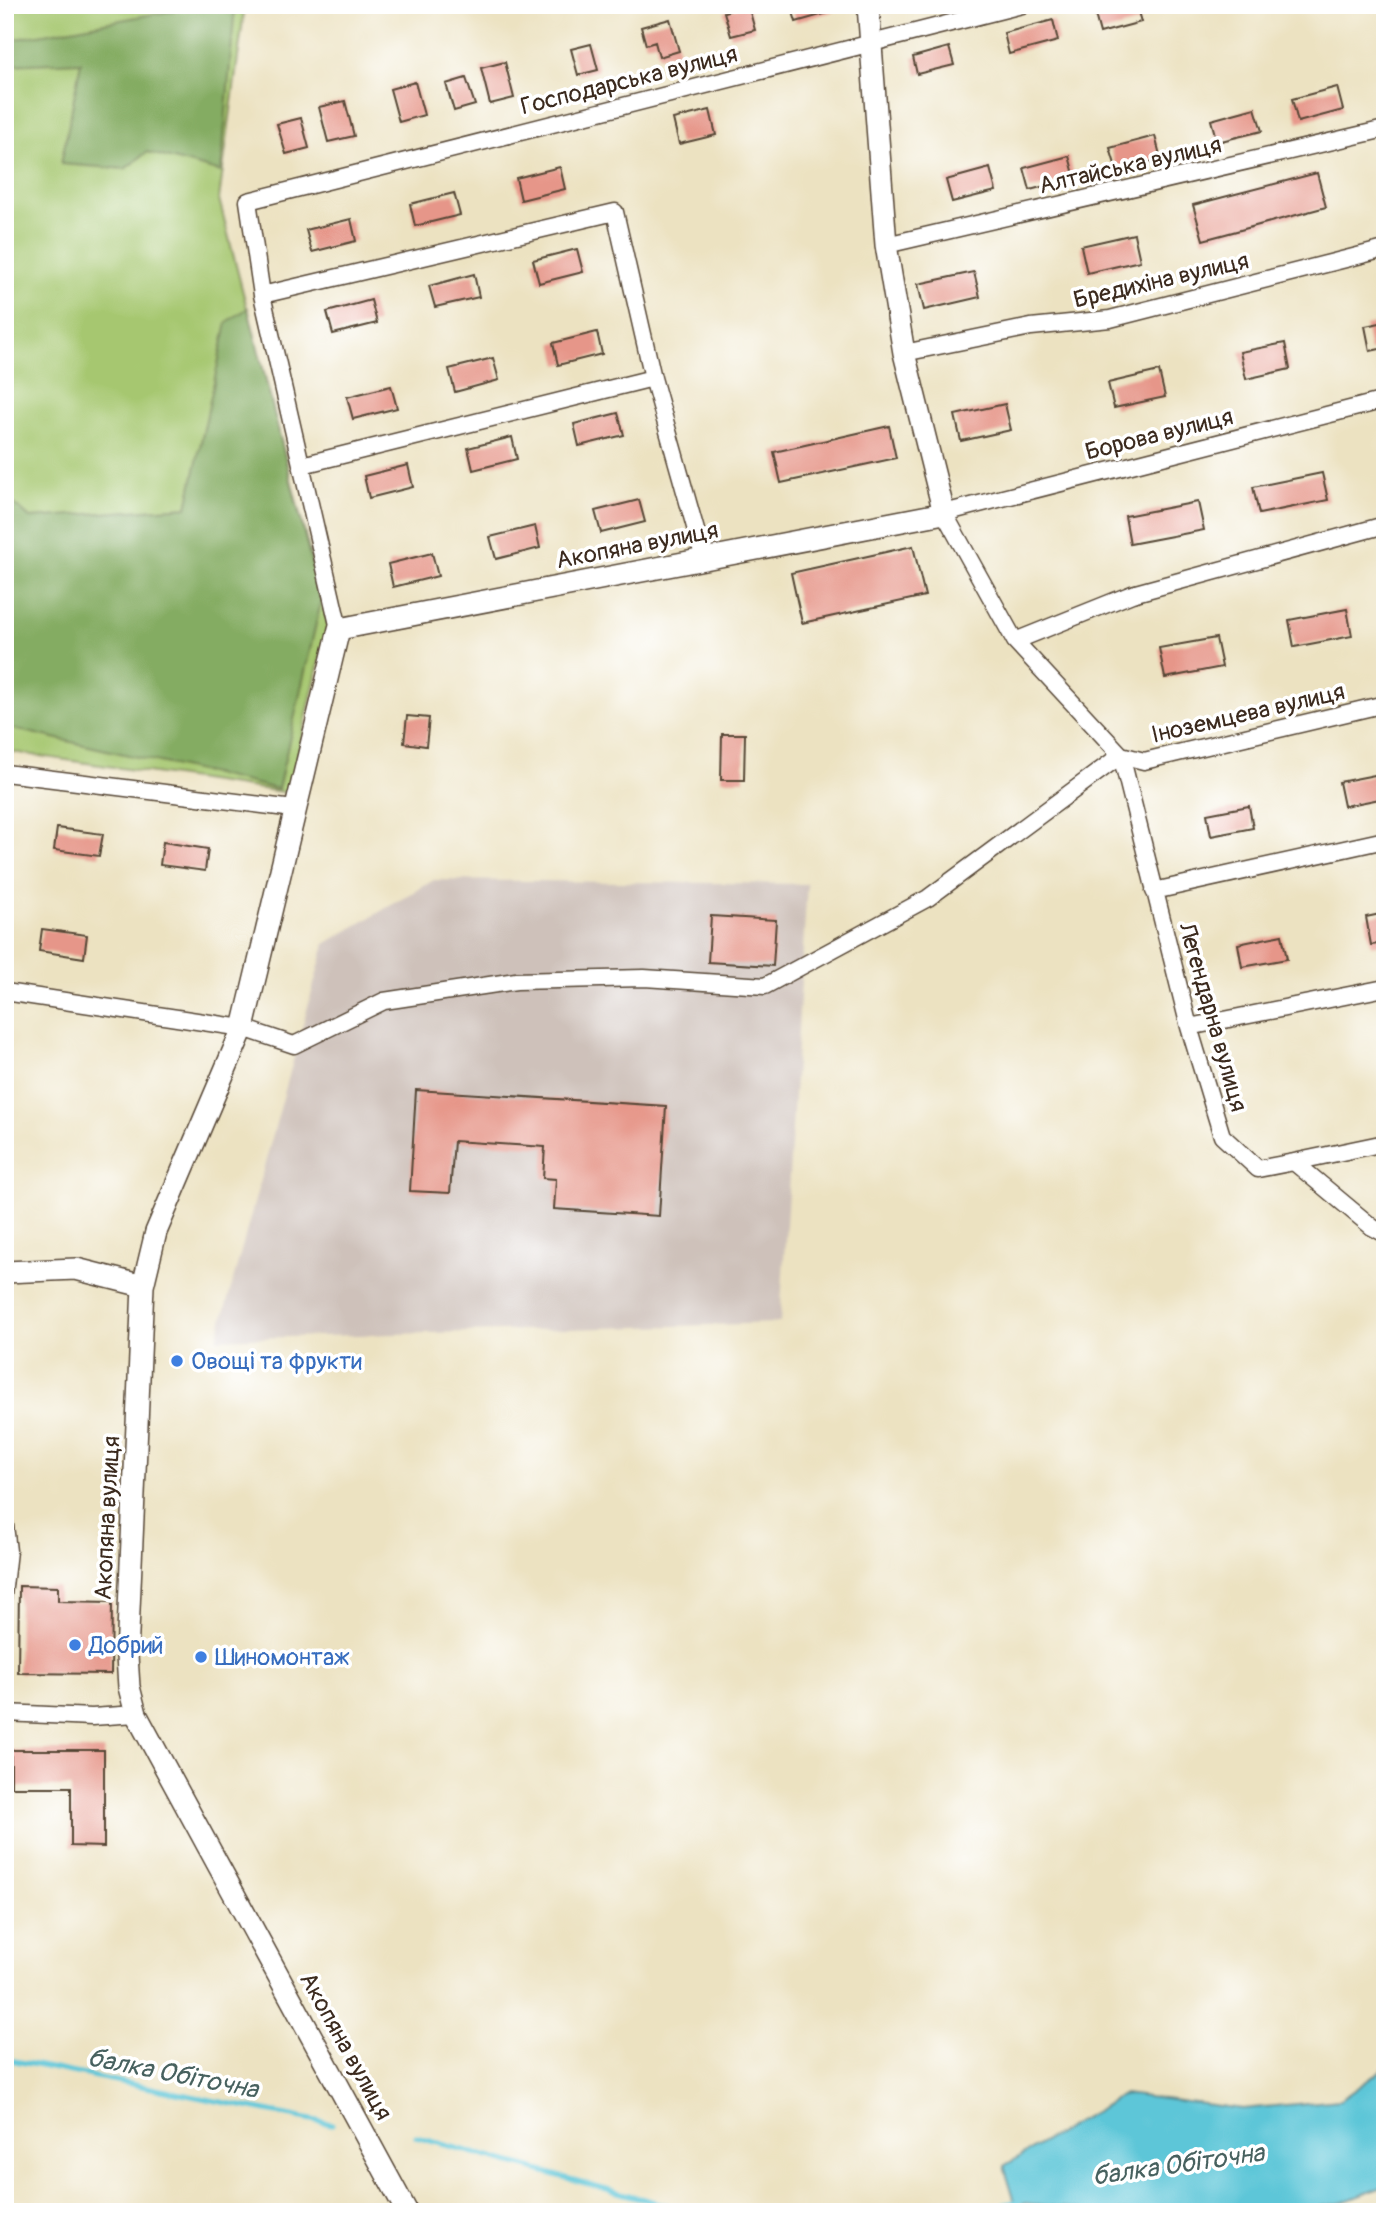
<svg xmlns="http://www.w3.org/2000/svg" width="1390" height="2217" viewBox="0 0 1390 2217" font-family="Pangolin,sans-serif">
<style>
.industrial{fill:#cec1ba}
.green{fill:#a6c76f;stroke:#707846;stroke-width:2}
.forest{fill:#84ac62;stroke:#606b40;stroke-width:2}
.water{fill:#5dc6d8;stroke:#4c787b;stroke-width:2}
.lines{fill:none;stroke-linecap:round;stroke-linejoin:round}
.stream{stroke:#5dc6d8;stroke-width:5}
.building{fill:#e69689}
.lane-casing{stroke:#564636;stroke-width:11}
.street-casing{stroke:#564636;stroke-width:19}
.secondary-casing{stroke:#564636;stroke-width:24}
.lane{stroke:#fff;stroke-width:8}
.street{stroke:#fff;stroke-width:16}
.secondary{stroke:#fff;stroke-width:21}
.shop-dot{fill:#3f7fe0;stroke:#fff;stroke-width:2.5}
.labels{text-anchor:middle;stroke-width:7;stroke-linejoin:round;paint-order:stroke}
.street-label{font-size:24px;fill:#3b2a1e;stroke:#fff}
.shop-label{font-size:24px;fill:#366cbe;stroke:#fff;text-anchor:start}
.water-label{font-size:26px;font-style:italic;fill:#47615f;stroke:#fff}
</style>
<rect width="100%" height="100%" fill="#fff"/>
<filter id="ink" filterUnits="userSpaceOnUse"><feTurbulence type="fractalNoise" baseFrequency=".0143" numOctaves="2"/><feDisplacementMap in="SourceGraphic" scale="14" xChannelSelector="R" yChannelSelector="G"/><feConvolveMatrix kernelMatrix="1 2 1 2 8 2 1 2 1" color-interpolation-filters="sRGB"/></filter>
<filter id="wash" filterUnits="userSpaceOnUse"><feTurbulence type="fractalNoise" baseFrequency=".00686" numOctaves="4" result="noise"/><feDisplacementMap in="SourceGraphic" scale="28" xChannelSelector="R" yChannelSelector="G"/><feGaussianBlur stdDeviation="1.57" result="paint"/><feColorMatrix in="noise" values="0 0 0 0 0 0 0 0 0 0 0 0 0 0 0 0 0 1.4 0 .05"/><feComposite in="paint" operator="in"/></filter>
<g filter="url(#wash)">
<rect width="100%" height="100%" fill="#ece2c1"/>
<path class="industrial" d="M434,880l373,4 -27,439 -563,16 108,-395z"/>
<path class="green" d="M5,5h240l-26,194 109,425 -39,169 -284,-42z"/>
<path class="forest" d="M203,5h32l-14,167 -74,-20 -22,17 -64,-5 20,-102 -76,3v-24z
M248,308l73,294 -43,187 -273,-62v-231l25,22 157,-11 40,-185z"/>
<path class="water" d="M1385,2068v118l-45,17 -48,9h-188l-89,-10 -11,-36 120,-72 119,15 97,-9z"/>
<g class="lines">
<path class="stream" d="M5,2059l327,65
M416,2137l275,75
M969,2212l51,-11"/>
</g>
<g id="blocks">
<path class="building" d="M748,5l7,25 -24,6 -7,-24z
M791,5h46l1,5 -42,12z
M1117,5h19l5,17 -41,11 -6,-22z
M670,19l9,32 -20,6 -4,-15 -9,3 -5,-18z
M1053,20l5,21 -49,13 -5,-21z
M591,44l7,26 -20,5 -7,-26z
M949,47l5,18 -37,9 -4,-17z
M505,62l9,36 -24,6 -9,-36z
M466,78l9,27 -21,6 -8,-27z
M415,82l9,33 -25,7 -9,-33z
M1337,87l6,23 -45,12 -6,-23z
M345,101l9,35 -26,6 -9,-35z
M1255,108l7,23 -45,11 -6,-22z
M710,110l6,25 -37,9 -6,-25z
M301,118l8,30 -23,6 -9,-30z
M1155,136l6,23 -44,12 -7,-23z
M1069,156l6,22 -45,12 -6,-22z
M560,167l5,22 -44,11 -5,-22z
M990,168l6,23 -44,11 -6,-22z
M1317,173l9,34 -123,33 -10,-35z
M454,193l6,22 -45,11 -5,-22z
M351,219l5,22 -44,11 -6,-22z
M1134,234l6,27 -53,12 -6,-27z
M577,249l6,23 -44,11 -6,-23z
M974,272l6,25 -56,13 -6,-26z
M474,274l5,23 -44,10 -6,-21z
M371,300l6,23 -44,11 -6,-22z
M1385,322v26l-15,3 -5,-25z
M597,332l5,22 -44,11 -5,-22z
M1285,343l5,26 -44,10 -6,-27z
M493,358l6,22 -44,12 -6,-23z
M1159,371l6,26 -51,11 -6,-25z
M391,386l6,22 -44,11 -6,-22z
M1005,404l6,26 -50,11 -6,-26z
M618,413l6,22 -45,11 -5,-22z
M889,426l7,32 -115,25 -7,-31z
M512,437l5,22 -44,11 -5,-22z
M408,465l5,22 -44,11 -5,-22z
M1322,473l6,27 -69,14 -6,-27z
M639,500l6,22 -44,11 -6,-22z
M1198,502l6,28 -74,14 -5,-28z
M535,526l5,22 -44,11 -6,-22z
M913,546l12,50 -123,27 -11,-50z
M432,553l6,23 -45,11 -5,-23z
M1347,609l5,27 -58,11 -5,-27z
M1216,638l6,29 -57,11 -6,-30z
M407,716l22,2 -3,28 -22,-3z
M722,734h23l-1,46h-23z
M1380,774l5,24 -41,8 -5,-24z
M1249,806l4,22 -42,8 -4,-22z
M57,828l46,6 -4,22 -45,-6z
M163,842l45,7 -3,22 -45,-6z
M1385,913v30l-14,2 -5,-28z
M711,916l65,4 -3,46 -65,-4z
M42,929l45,6 -3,23 -45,-7z
M1282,935l5,24 -45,8 -4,-23z
M416,1090l250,16 -7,110 -105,-7 2,-30 -13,-1 2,-31 -91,-6 -4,52 -40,-2z
M19,1586l39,1v14l54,1 -1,72 -93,-1z
M11,1750h93v97l-33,-1v-59h-60z"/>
</g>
</g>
<g filter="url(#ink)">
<use href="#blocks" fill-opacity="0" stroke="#564636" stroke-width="2"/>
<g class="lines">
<defs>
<path id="lane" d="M5,1490l7,61 -7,63"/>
<path id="street" d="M886,245l499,-116
M262,295l353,-83 38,166 51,181
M904,353l127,-26 79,-8 275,-70
M302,465l351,-87
M339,629l-77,-334 -14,-94 774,-196
M1015,641l117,-47 253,-69
M1121,755l-106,-114 -71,-128 441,-113
M1121,755l68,272 33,109 36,33 36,-7 78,65 13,7
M1121,755l23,6 241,-57
M5,773l289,36
M1154,891l231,-51
M5,992l238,36 51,17 90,-44 132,-20 128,-3 121,8 163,-88 193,-143
M1189,1027l196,-39
M1294,1162l91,-19
M5,1713l87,4 44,-3"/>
<path id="secondary" d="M5,1272l71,-3 67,17
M407,2212l-271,-498 -7,-27 -2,-31 16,-370 13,-54 87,-204 96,-399 605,-116 -40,-160 -18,-108 -18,-240"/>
</defs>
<use href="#lane" class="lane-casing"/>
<use href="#street" class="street-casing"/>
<use href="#secondary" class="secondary-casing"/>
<use href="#lane" class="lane"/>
<use href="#street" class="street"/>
<use href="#secondary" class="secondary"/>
</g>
</g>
<g class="shop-dot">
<circle cx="177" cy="1361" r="7"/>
<circle cx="75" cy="1645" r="7"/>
<circle cx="201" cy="1657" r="7"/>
</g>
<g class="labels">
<g class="street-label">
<text transform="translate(629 80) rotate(-14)" y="8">Господарська вулиця</text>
<text transform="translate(1130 165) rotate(-13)" y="8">Алтайська вулиця</text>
<text transform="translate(1161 280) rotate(-13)" y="8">Бредихіна вулиця</text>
<text transform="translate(1159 434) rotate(-14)" y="8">Борова вулиця</text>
<text transform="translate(637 545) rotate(-11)" y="8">Акопяна вулиця</text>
<text transform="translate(1248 713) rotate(-13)" y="8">Іноземцева вулиця</text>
<text transform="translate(1213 1017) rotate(74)" y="8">Легендарна вулиця</text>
<text transform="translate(107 1518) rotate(-87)" y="8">Акопяна вулиця</text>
<text transform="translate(346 2046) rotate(61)" y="8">Акопяна вулиця</text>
</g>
<g class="shop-label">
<text x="191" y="1369">Овощі та фрукти</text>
<text x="89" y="1653">Добрий</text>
<text x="215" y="1665">Шиномонтаж</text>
</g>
<g class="water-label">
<text transform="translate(173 2073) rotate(11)" y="9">балка Обіточна</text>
<text transform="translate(1178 2164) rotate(-8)" y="9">балка Обіточна</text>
</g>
</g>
<rect width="1390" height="2217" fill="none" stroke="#fff" stroke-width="28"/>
</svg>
